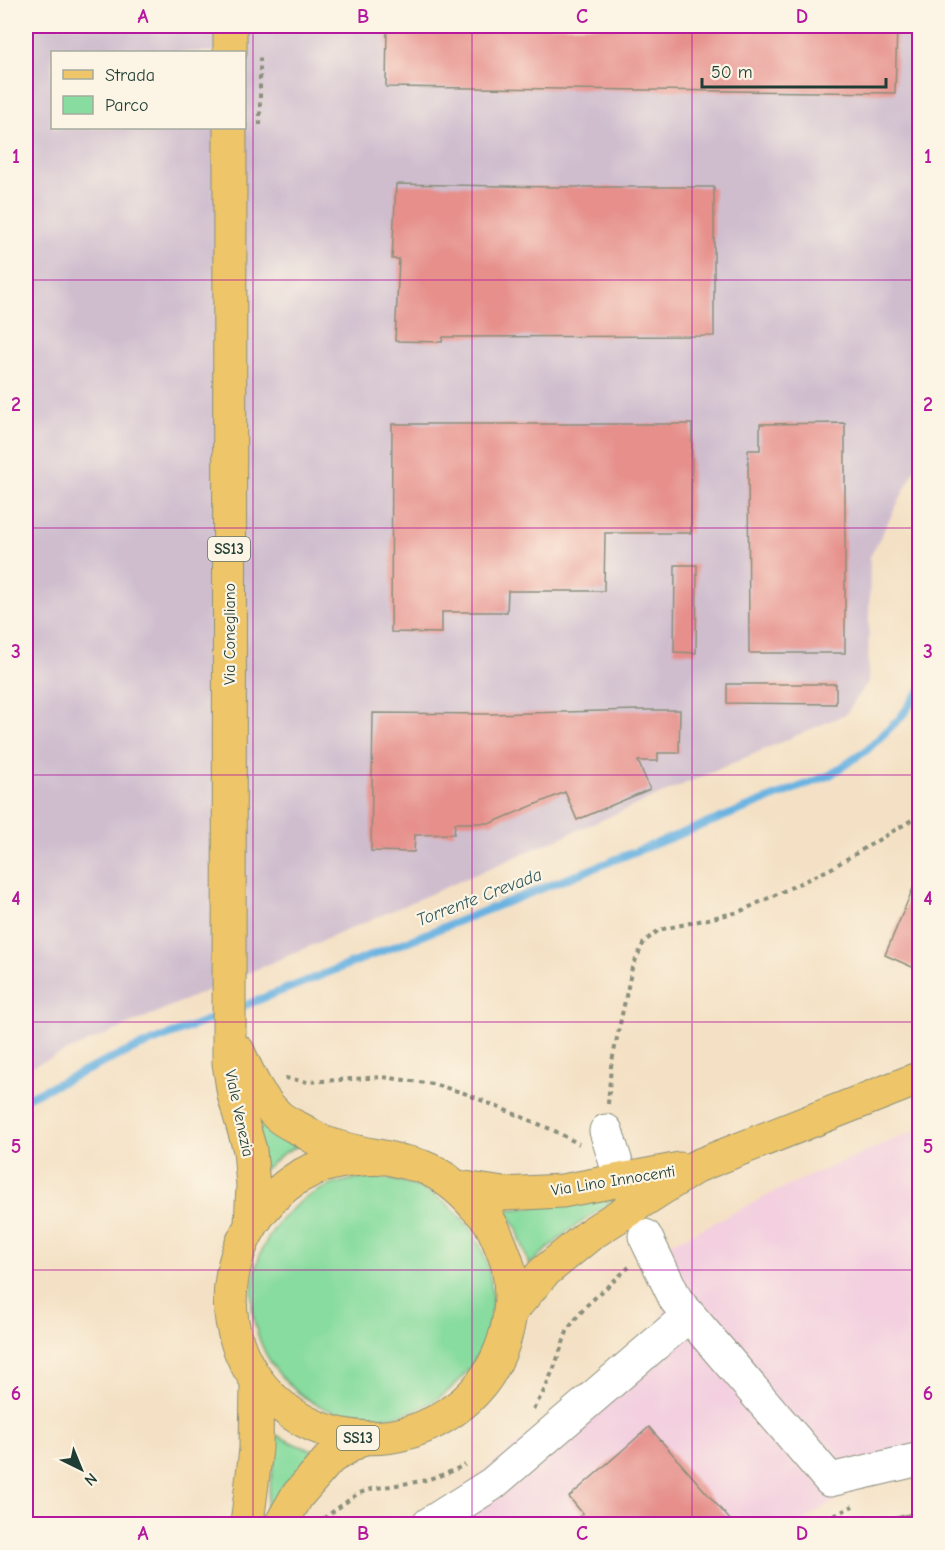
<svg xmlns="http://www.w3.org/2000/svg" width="945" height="1550" viewBox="0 0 945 1550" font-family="'Comic Neue',sans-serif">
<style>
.built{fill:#f3cfdf}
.industrial{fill:#cfbdce;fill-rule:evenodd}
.green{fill:#88dc9f;stroke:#548c6a;stroke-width:1.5}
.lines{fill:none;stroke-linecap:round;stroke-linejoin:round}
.stream{stroke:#69b2e1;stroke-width:8}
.building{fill:#e68f8b}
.minor-casing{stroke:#8a8f7c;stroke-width:35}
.major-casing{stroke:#8a8f7c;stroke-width:35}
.path{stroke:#8a8f7c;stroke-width:4;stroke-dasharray:4.5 4.5;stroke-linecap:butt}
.minor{stroke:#fff;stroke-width:33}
.major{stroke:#eec569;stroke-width:33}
.grid{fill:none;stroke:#b5179e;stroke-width:1.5;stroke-opacity:0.55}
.labels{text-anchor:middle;stroke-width:4.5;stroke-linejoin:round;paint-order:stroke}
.shield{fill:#fcf5e5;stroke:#617469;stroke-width:1.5}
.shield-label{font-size:15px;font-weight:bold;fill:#1f3d34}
.street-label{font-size:16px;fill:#1f3d34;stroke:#fcf5e5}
.water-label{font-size:18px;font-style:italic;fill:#325a5f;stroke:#fcf5e5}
.neatline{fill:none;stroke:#b5179e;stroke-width:2}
.grid-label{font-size:20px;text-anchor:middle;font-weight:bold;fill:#b5179e}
</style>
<rect width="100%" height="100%" fill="#fcf5e5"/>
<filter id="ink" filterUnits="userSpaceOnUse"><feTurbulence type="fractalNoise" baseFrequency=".0167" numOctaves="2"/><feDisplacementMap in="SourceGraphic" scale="12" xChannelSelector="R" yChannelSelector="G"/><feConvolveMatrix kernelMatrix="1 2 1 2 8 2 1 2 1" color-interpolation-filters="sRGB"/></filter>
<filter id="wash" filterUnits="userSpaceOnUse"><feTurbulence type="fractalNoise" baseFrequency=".008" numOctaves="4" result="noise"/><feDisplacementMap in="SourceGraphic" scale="24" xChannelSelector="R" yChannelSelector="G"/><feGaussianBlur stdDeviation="1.35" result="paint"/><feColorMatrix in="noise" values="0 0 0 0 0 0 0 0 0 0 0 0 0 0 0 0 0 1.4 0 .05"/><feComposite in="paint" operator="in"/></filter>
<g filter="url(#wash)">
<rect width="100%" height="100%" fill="#f4e1c5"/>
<path class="built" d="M919,1129v345l-62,16 -28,14 -32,20h-387l36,-22 212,-173 7,-21 -26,-57 44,-13 108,-54z"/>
<path class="industrial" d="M26,26h893v436l-49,95 -2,125 -22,32 -820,355zM52,52h192v76h-192z"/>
<path class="green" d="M254,1113l46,32 -16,8 -20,17z
M252 1298a120 120 0 1 1 240 0a120 120 0 1 1-240 0Z
M617,1198l-50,34 -38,33 -12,-36 -11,-19z
M274,1434l23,11 21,7 -51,72h-4l13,-71z"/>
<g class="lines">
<path class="stream" d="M238,1008l592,-233 37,-25 33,-32 20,-27
M26,1098l103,-47 92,-36"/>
</g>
<g id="blocks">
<path class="building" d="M387,26h510l-2,67 -509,-6z
M396,184l160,3h158v149l-271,1 -1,5 -47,-1 4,-82h-7z
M845,423v230h-96l-1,-203h12v-26z
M392,424h300l-1,109h-86l-1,58h-96l-1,21h-65v21l-51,-1z
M675,565h22l-1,88 -22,-1z
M727,684h109v20l-109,-1z
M638,710h42l-1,43h-21v8h-20l12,28 -73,31 -12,-28 -74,31h-36l-1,11 -39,1 -1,17 -43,-1 2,-138 119,1z
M919,874l1,94 -1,2 -34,-15z
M649,1427l83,95 -3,2h-159l13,-10 -14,-17z
M909,1514l3,10h-37l-1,-1z"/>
</g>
</g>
<g filter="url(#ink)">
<use href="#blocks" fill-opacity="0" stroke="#8a8f7c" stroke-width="1.5"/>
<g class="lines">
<defs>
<path id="minor" d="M606,1131l11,35
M645,1236l31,64 154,180 90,-21
M429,1524l63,-40 196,-168"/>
<path id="major" d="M230,52v-26
M230,128l-1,935 5,32 16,55 3,36 -2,38
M238,1051c10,23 20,46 39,64 6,6 15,10 23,14 8,4 15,10 23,13 21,9 47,12 69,17 10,3 21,4 31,8 20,8 37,22 51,38 5,5 11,10 15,16 6,10 16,34 19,45 10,50 -6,104 -45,137 -34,28 -76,41 -120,32 -106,-23 -148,-144 -79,-227 12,-15 28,-29 46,-37 25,-11 47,-12 74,-13
M458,1187l45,7 59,-3 118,-22
M511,1311l32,-38 49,-40 105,-67 223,-88
M247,1524l9,-75 1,-66
M281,1524l16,-28 33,-38 31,-19"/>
</defs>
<use href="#minor" class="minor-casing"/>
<use href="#major" class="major-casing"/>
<path class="path" d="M260,125v-70
M285,1078l23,4 75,-5 50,7 31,9 89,37 26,14
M608,1104l3,-38 21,-98 12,-26 15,-12 80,-18 91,-43 90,-54
M533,1409l9,-14 12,-27 14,-39 18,-23 43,-39
M316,1524l41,-30 14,-5 51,-8 23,-7 20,-9
M818,1524l35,-18"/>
<use href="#minor" class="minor"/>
<use href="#major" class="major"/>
</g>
</g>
<path class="grid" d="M253,26v1498M472,26v1498M692,26v1498M26,280h894M26,528h894M26,775h894M26,1022h894M26,1270h894"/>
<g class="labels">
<g class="shield">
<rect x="208" y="537" width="42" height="24" rx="4.5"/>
<rect x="337" y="1426" width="42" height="24" rx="4.5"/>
</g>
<g class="shield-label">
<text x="229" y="554">SS13</text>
<text x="358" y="1443">SS13</text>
</g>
<g class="street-label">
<text transform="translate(229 634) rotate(-90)" y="6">Via Conegliano</text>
<text transform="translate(240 1113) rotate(78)" y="6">Viale Venezia</text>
<text transform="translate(613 1180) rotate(-9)" y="6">Via Lino Innocenti</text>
</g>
<g class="water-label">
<text transform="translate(479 897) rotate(-21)" y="6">Torrente Crevada</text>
</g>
</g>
<rect width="945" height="1550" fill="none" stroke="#fcf5e5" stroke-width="66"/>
<rect x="51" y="51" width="195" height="78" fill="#fcf5e5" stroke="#a4ab9e" stroke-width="1.5"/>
<rect x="63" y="70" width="30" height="9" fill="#eec569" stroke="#a4ab9e" stroke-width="1.5"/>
<text x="105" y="81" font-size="18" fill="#1f3d34">Strada</text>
<rect x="63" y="96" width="30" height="18" fill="#88dc9f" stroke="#a4ab9e" stroke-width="1.5"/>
<text x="105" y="111" font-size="18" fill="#1f3d34">Parco</text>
<g transform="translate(81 1469) rotate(137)" stroke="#fcf5e5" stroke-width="4.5" paint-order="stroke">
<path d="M0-4.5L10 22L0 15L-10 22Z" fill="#1f3d34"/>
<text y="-9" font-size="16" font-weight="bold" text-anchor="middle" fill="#1f3d34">N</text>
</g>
<path d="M702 78v9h184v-9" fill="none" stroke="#1f3d34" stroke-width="3"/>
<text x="711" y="78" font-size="18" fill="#1f3d34" stroke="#fcf5e5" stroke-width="4.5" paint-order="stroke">50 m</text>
<rect x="33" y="33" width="879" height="1484" class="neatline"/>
<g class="grid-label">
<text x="143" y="23">A</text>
<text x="363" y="23">B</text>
<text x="582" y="23">C</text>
<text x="802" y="23">D</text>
<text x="16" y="163">1</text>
<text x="928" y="163">1</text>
<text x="16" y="411">2</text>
<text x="928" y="411">2</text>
<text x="16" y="658">3</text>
<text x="928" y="658">3</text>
<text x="16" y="905">4</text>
<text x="928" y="905">4</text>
<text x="16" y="1153">5</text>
<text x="928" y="1153">5</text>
<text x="16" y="1400">6</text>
<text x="928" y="1400">6</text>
<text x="143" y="1540">A</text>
<text x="363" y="1540">B</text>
<text x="582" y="1540">C</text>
<text x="802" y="1540">D</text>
</g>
</svg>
